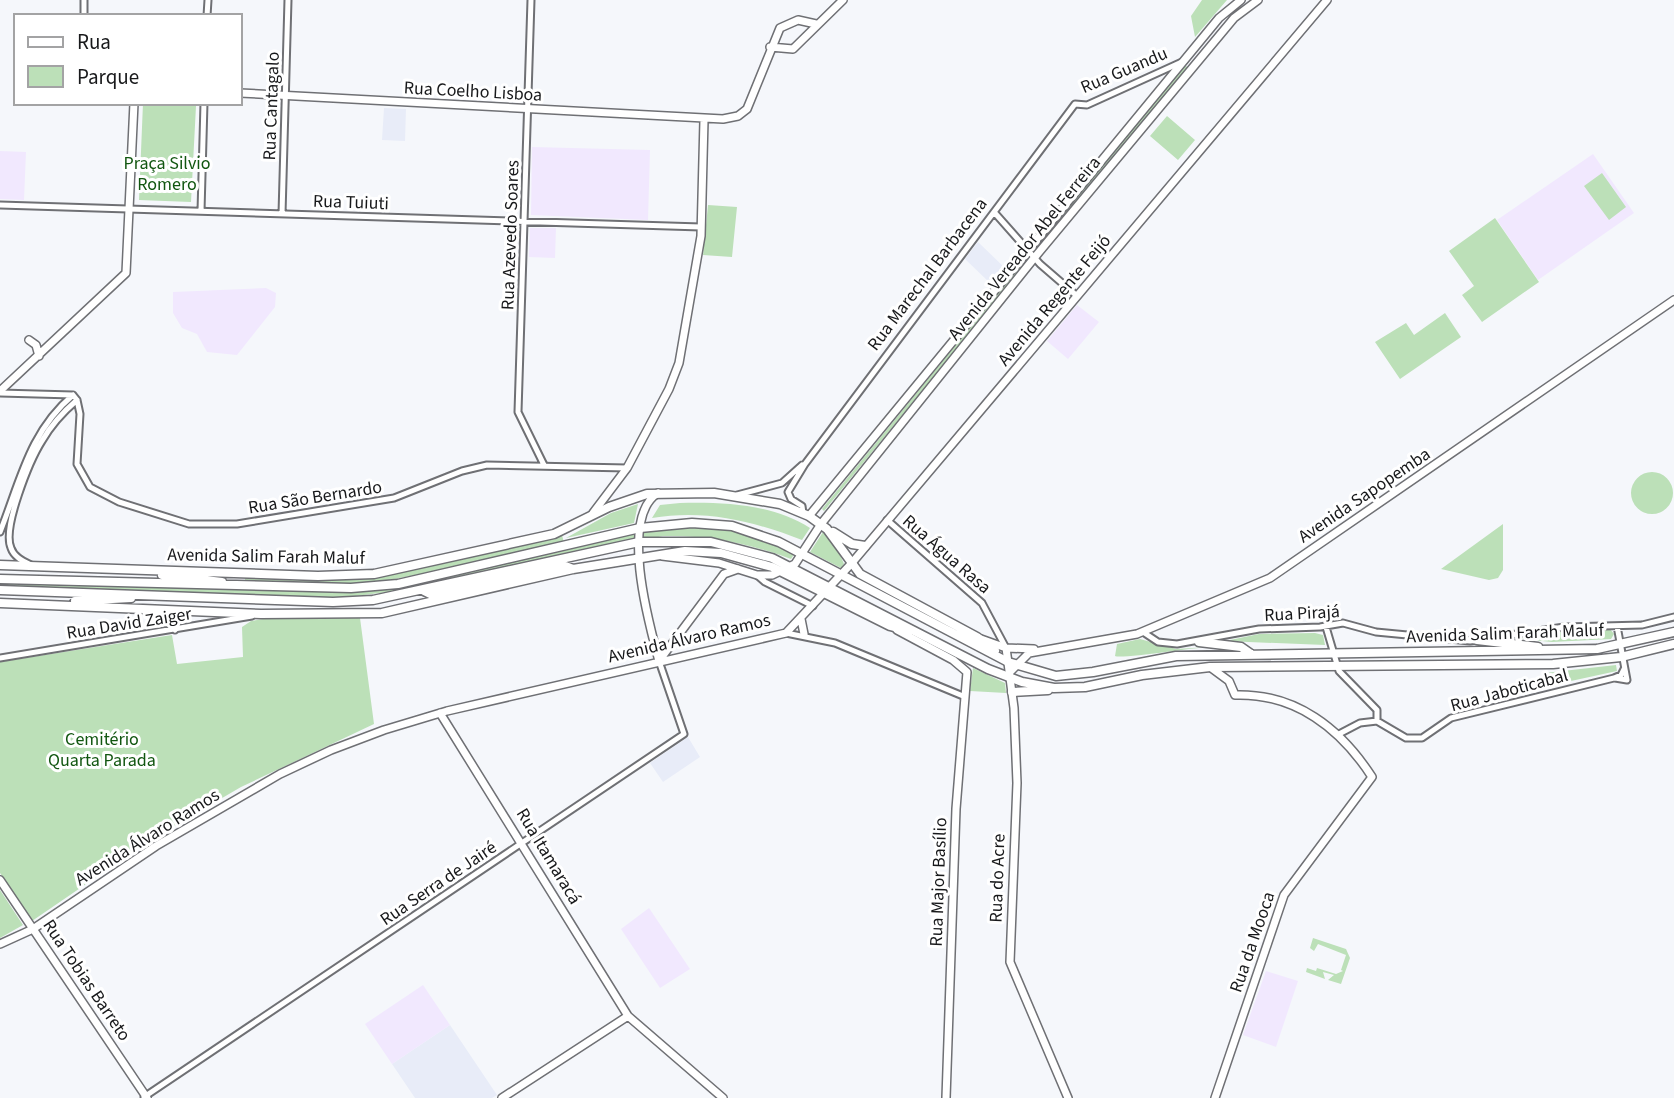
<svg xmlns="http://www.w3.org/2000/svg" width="1674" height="1098" viewBox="0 0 1674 1098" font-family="'Source Sans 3',sans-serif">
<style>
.built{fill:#e8ecf8}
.education{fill:#f1e8fe}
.green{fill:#bce0b8}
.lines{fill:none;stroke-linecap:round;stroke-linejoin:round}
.minor-casing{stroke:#6f7074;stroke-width:9}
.major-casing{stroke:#6f7074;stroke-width:10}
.highway-casing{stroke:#6f7074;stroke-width:11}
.minor{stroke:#fff;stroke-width:5}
.major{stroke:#fff;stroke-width:7}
.highway{stroke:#fff;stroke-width:8}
.labels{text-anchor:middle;stroke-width:6;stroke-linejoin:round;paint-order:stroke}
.street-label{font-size:18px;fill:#18191b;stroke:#fff}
.park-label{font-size:18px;fill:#115610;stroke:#fff}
</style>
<rect width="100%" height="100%" fill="#f5f7fb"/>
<path class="built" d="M384,108l22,1 -1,32 -23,-1z
M978,242l27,26 -14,16 -26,-25z
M688,737l12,20 -37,25 -13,-19z
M450,1025l47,70 -5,3h-77l-23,-34z"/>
<path class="education" d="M532,147l118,3 -2,70 -117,-5z
M0,151l26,1 -2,48 -24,-1z
M1593,154l41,59 -96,67 -41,-60z
M530,228h26l-1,30 -26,-1z
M266,288l10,5 -1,14 -38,48 -30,-3 -10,-18 -15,-6 -9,-15v-21z
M1077,305l22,17 -31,37 -21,-18z
M649,908l41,61 -30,19 -39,-59z
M1266,971l32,10 -22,66 -33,-12z
M423,985l27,40 -58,39 -27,-40z"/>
<path class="green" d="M1202,0h25l-32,37 -4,-21z
M1185,66l3,1 -150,181 -2,-2z
M143,103l53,3 -5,96 -52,-2z
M1167,116l28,24 -17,20 -28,-24z
M1602,173l24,34 -17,13 -25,-34z
M708,205l29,2 -5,50 -29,-2z
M1495,218l44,64 -57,40 -20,-27 12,-9 -25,-35z
M1026,259l2,2 -204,250 -2,-2z
M1445,313l16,24 -61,42 -25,-37 31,-19 8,12z
M1631 493a21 21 0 1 1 42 0a21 21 0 1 1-42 0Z
M680,503c44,-1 92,1 130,25l-8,12c-49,-19 -97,-31 -150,-22l8,-13z
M638,504l-4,19 -68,15 45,-25z
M1503,524v46l-5,8 -9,2 -48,-11z
M687,525l39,3 69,25 -4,6c-43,-16 -82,-24 -128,-23l-244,52 -87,11 -332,-11v-6l327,10c73,-5 146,-22 218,-37 48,-10 94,-25 142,-30z
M823,532l15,18 6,14 -3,4 -31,-16z
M562,535l2,8 -82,20 -121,22 -116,-4v-5h134z
M269,618h91l14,106 -133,63 -89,52 -120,82 -32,-48v-211l172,-27 5,29 66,-7 -1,-30 9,-6z
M1610,629l4,5 -3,5 -59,3 -39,-4 1,-4z
M1315,633l8,2 2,10 -100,-4 34,-7z
M1140,639l36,10 32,-2c-16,1 -86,12 -93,9l2,-12z
M1616,665l1,6 -69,15 -3,-13z
M973,668l32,15 1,10 -36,-2z
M0,890l23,35 -23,13z
M1313,938l33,11 4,9 -9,26 -13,-4 6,-5 -11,-3 2,7 -19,-7 1,-4 9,3 1,-3 19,6 7,-3 -2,-1 5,-15 -28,-11 -4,7 -4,-3z"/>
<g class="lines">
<defs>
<path id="minor" d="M531,0l-13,412 26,53
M84,16v-16
M207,16l1,-16
M0,205l701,22
M201,211l3,-108
M994,212l46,52 37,32
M282,214l6,-214
M0,393l73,2
M73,395l4,5 3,14 -3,50 13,23 29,15 70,22h48l157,-26 68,-27 25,-6 140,3
M737,495l45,-12 20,-18
M803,513l-1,-7 -11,-7 -3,-7 17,-28 270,-360 12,1 97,-44
M887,520l95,83 24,45
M0,532c20,-50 29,-100 73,-137
M31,565c-8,-4 -17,-8 -20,-17 -9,-20 19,-88 31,-107 9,-16 21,-29 35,-41
M757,575l8,7 48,24
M155,610l20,20
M1326,627l13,44 38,39v11
M1143,632l15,10 19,2 82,-15 61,-2 23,-4 33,9 94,9 94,-14 78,-2 32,-8
M786,633l49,10 128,53
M0,658l252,-42
M1615,678l12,2 -10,-54
M1339,734l21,-11 17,-2 29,17h16l29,-20 163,-40 7,-3 3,-6
M144,1097l540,-363 -25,-73"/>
<path id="major" d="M770,47l23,2 50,-49
M240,93l483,26 15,-3 9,-7 33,-81 18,-8 18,4
M29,340l7,5 3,11
M0,391l126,-118 8,-170
M658,493c-39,24 -9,131 1,168
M593,513l34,-45 42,-79 10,-26 22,-127 3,-116
M809,516l410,-498 22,-18
M662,556l57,7 38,12h15l23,-11 26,-40 214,-267 199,-239 24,-18
M801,619l3,15
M897,630l56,30 14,12 -11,137 -10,289
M981,639l25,9 28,1
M1006,648l8,60 3,75 -7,179 58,136
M659,661l65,-87 14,-5
M1210,667l19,14 6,14c61,-2 106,34 137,82l-88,118 -69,203
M1009,673l20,-20 108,-19 133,-56 404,-278
M440,713l188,303 95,82
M0,880l147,218
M0,944l33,-15 123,-83 124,-72 51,-24 53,-20 63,-19 339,-78 65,-69 476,-564
M502,1098l126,-82"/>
<path id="highway" d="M833,532l19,12 13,2
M0,565l318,11 56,-2 180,-40 55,-27 38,-13 67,-1 66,11 29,12 18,13 33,45 117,63 18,14
M162,575l60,7
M0,579l351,9 47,-4 242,-56 52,-5 40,3 47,16 229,120 48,14 37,-4 83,-16 421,-7 77,-17
M0,590l333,12 40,-2 266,-58h72l61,16 216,111 34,13 32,6 31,-1 57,-12 68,-8 343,-3 68,-7 53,-13
M424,591l8,4 131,-30 10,4
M75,601l56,-3
M0,603l261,11 121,-1 191,-44 112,-18 36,2 51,14 118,59 19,5
M1477,640l61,7
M1199,642l42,5 10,7
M1012,692l36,-2"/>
</defs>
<use href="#minor" class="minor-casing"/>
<use href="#major" class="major-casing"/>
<use href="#highway" class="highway-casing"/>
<use href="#minor" class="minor"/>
<use href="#major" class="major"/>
<use href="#highway" class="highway"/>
</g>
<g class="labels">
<g class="street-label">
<text transform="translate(1124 70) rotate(-23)" y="6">Rua Guandu</text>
<text transform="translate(473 91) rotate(3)" y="6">Rua Coelho Lisboa</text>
<text transform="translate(271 106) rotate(-88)" y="6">Rua Cantagalo</text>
<text transform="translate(351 202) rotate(2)" y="6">Rua Tuiuti</text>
<text transform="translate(510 235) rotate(-88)" y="6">Rua Azevedo Soares</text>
<text transform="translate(1024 248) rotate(-51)" y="6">Avenida Vereador Abel Ferreira</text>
<text transform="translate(927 274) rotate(-53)" y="6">Rua Marechal Barbacena</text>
<text transform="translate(1054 300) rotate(-50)" y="6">Avenida Regente Feijó</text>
<text transform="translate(1364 495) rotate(-34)" y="6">Avenida Sapopemba</text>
<text transform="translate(315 497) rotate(-9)" y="6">Rua São Bernardo</text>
<text transform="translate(947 554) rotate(41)" y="6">Rua Água Rasa</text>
<text transform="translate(266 556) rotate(1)" y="6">Avenida Salim Farah Maluf</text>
<text transform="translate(1302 613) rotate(-3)" y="6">Rua Pirajá</text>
<text transform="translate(129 623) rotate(-9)" y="6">Rua David Zaiger</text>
<text transform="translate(1505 633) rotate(-2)" y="6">Avenida Salim Farah Maluf</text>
<text transform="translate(689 638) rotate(-13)" y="6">Avenida Álvaro Ramos</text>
<text transform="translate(1509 690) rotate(-15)" y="6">Rua Jaboticabal</text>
<text transform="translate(147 837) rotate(-32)" y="6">Avenida Álvaro Ramos</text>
<text transform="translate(549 856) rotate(59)" y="6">Rua Itamaracá</text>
<text transform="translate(997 878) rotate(-88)" y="6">Rua do Acre</text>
<text transform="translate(938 882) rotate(-88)" y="6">Rua Major Basílio</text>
<text transform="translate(438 883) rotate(-34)" y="6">Rua Serra de Jairé</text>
<text transform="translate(1252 942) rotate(-71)" y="6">Rua da Mooca</text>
<text transform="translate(87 980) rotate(56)" y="6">Rua Tobias Barreto</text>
</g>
<g class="park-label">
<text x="167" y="169">Praça Silvio<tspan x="167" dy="21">Romero</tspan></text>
<text x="102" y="745">Cemitério<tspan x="102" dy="21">Quarta Parada</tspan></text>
</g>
</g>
<rect x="14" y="14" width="228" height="91" fill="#ffffff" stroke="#a3a3a4" stroke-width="2"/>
<rect x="28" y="37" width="35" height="10" fill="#ffffff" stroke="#a3a3a4" stroke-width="2"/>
<text x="77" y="49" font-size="21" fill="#18191b">Rua</text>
<rect x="28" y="66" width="35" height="21" fill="#bce0b8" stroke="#a3a3a4" stroke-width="2"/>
<text x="77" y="84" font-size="21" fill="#18191b">Parque</text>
</svg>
